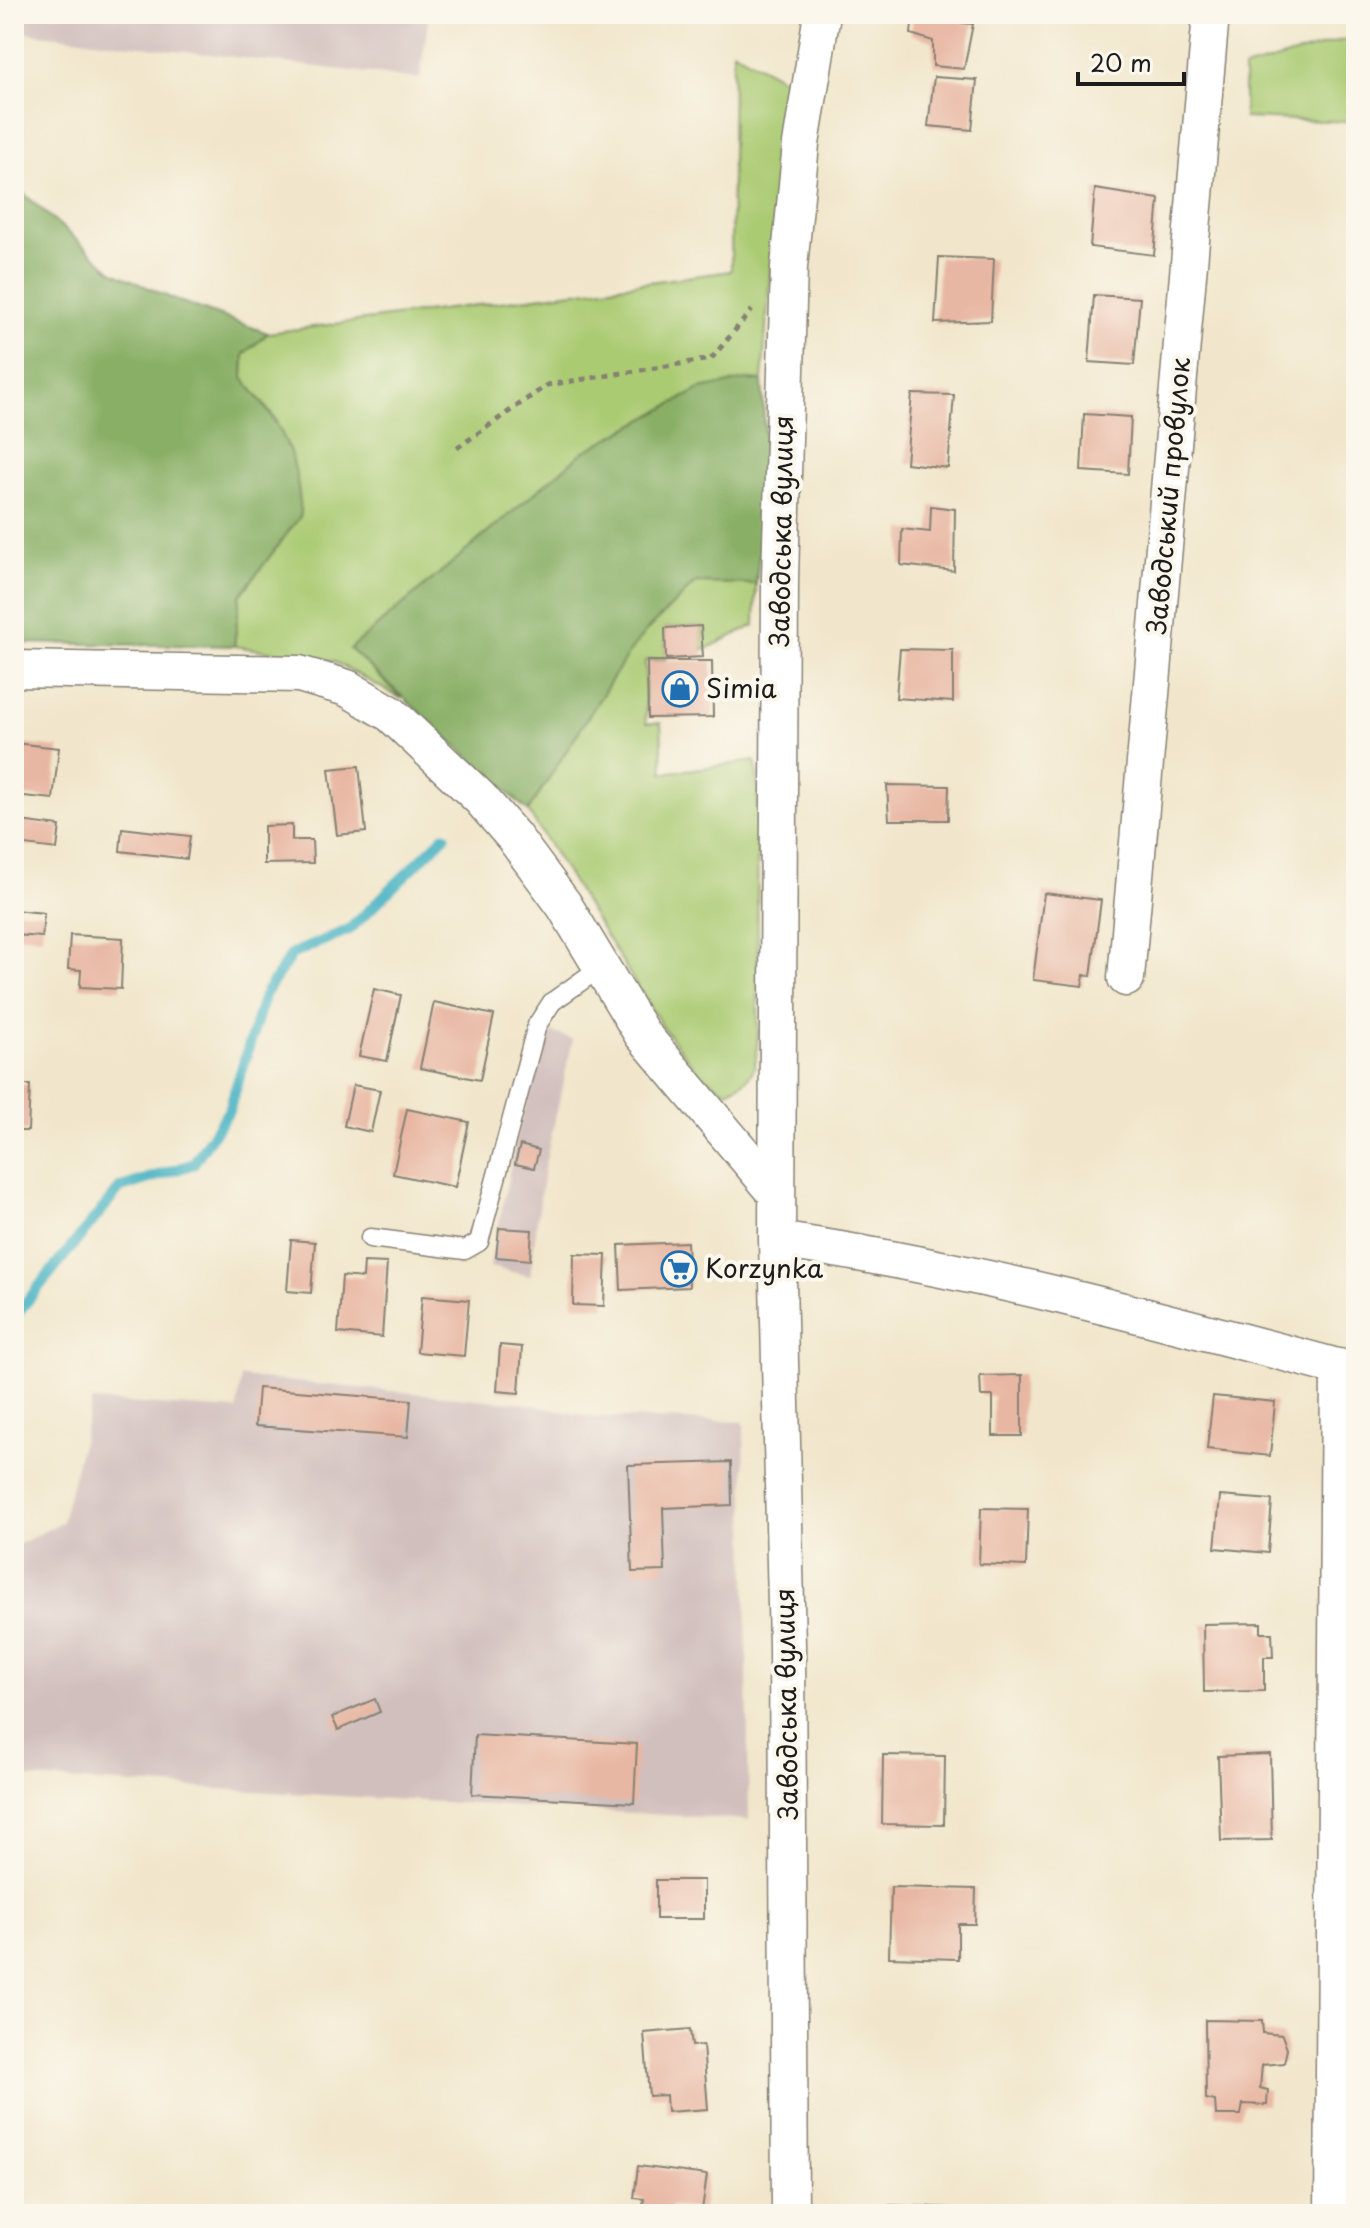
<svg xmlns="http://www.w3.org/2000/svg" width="1370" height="2228" viewBox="0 0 1370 2228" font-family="'Playpen Sans',sans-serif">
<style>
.industrial{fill:#d1bfbd}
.green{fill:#abcb73;stroke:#647448;stroke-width:2}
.forest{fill:#88af65;stroke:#526640;stroke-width:2}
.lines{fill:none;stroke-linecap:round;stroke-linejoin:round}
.stream{stroke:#46b3c3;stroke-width:11}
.building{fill:#e8b7a3}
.service-casing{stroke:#868174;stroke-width:21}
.minor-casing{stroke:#868174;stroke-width:39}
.path{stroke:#868174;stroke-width:5;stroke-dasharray:6 6;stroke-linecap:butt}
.service{stroke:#fff;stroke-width:18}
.minor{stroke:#fff;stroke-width:36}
.labels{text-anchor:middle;stroke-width:8;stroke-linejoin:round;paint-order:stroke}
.street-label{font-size:26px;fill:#1c1c1c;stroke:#fbf7ec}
.poi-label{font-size:26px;fill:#1c1c1c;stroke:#fbf7ec;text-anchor:start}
</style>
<rect width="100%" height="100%" fill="#fbf7ec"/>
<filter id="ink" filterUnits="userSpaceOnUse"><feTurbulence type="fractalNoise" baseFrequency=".0125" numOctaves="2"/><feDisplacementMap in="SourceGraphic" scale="16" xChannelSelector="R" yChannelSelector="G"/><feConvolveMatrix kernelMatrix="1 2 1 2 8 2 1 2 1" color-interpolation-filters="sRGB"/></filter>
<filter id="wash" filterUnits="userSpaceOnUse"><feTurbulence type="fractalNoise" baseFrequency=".006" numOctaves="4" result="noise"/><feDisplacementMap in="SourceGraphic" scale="32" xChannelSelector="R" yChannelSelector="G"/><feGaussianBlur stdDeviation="1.8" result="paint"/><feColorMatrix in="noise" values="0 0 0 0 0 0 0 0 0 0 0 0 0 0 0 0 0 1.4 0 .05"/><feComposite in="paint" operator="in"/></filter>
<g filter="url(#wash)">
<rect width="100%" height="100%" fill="#f1e6cb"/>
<path class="industrial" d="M14,14h415l-9,65 -406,-48z
M551,1032l22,7 -29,130 -14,107 -40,-9 28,-137z
M241,1377l279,26 72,14 152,5 5,398 -735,-43v-230l48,-25 30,-121 145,9z"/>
<path class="green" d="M1356,36v86l-112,-4v-49z
M733,51l52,29 -23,301 -62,8 -234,164 -115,96 51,50 -69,-38 -99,-15 6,-50 61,-81 -25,-95 -33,-42 1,-24 24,-21 463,-62z
M695,583l61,1 -1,41 -53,26 -1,-25 -36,2 1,31 -21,2 1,62h15l2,50 92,-12 2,10 1,263c-3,31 1,44 -31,57l-27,-17 -36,-45 -136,-218 100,-157 20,-25z"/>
<path class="forest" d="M14,185l98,86 61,28 95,34 -24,21 -1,24c41,53 53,69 58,137l-61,81 -6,50 -220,-3z
M746,380l16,1 5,95 -11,108 -61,-1 -47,46 -20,25 -100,157 -178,-162 233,-197 117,-63z"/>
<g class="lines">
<path class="stream" d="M14,1317l106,-129 73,-24 36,-54 36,-116 27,-40 58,-25 95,-93"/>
</g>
<g id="blocks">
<path class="building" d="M913,14h50l-2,9 12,1 -9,45 -31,-3v-25l-22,-7z
M934,77l43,3 -5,50 -44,-4z
M1095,189l64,10 -5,56 -64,-8z
M939,257l55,2 -3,62 -56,2z
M1094,295l46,3 -6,67 -45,-3z
M912,394l42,1 -6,73 -42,-5z
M1084,414l47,3 -3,57 -47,-3z
M931,506l24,3 -1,62 -53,-6 1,-36 28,3z
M701,626l2,31 -37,2 -1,-31z
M900,649l53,1v52l-57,-4z
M647,661h65l1,56 -65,1z
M14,743l45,5 -6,51 -39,-4z
M359,766l7,66 -29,3 -8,-66z
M887,785l62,1 -1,34h-59z
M20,821l40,5 -3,23 -40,-5z
M292,825v15h20l1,23 -49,1v-38z
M122,828l68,8 -3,23 -67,-8z
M1044,893l57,7 -10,76 -7,-1 -2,11 -49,-6z
M14,910l30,3 -2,24 -28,-2z
M70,935l53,3 -2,51 -41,-2 1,-17 -13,-1z
M374,989l27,6 -14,66 -28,-5z
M434,1002l60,13 -14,65 -60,-12z
M14,1085h16l-2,46h-14z
M353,1085l27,5 -9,42 -27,-6z
M407,1109l62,13 -14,65 -62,-13z
M520,1145l19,5 -5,18 -19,-4z
M499,1228l33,2 -2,30 -34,-3z
M291,1240l24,2 -4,51 -24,-2z
M687,1242l2,45 -68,3 -2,-45z
M574,1254l32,1 -2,51 -31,-1z
M364,1262l23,1 -5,74 -44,-4 4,-57 21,2z
M422,1296l47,4 -5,56 -47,-4z
M500,1345l22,2 -3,46 -22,-2z
M1022,1375v61h-29v-40h-12l-1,-20z
M258,1388l153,12 -3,37 -153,-11z
M1213,1396l62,6 -5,54 -63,-7z
M731,1462l1,43 -69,3 2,63 -33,1 -4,-107z
M1220,1496l52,4 -4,53 -53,-5z
M981,1508l47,1 -2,57 -47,-2z
M1261,1623v10h11l1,24h-9v34l-60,1 -1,-68z
M375,1699l5,13 -42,18 -6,-13z
M475,1735l162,9 -3,59 -162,-9z
M1270,1754l2,86 -51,1 -3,-85z
M883,1755l62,1 -1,69 -62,-1z
M656,1880h48v39h-48z
M891,1887l85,2 -1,35h-17v35l-69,-2z
M1205,2020l57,1 1,12 19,2 5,14 -3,14 -22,2 -2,23 8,2 -1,15 -24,-1 -2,11h-25l-1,-14 -9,-2z
M690,2029l2,17 11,-1 5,64 -41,3 -1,-17 -17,1 -5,-63z
M638,2166l69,9 -5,35 -32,-4 -1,8h-27l2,-15 -10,-1z
M890,2205l63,3v6h-64z"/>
</g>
</g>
<g filter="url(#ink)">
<use href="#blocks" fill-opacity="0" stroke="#868174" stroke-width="2"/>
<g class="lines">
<defs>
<path id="service" d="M370,1238l95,12 14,-8 58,-217 15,-23 49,-35"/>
<path id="minor" d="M14,669l285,5 48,14 44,26 89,84 33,38 51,69 78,129 135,160
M1126,978l85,-964
M777,1240c195,28 389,81 579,132
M790,2214l-3,-569 -10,-405 3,-662 9,-311 12,-123 21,-130
M1333,2214l6,-847"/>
</defs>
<use href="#service" class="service-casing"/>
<use href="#minor" class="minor-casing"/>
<path class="path" d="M457,448l90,-63 164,-26 41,-49
M717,688l27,-1"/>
<use href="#service" class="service"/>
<use href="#minor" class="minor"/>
</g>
</g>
<defs>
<symbol id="shop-ring" viewBox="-11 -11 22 22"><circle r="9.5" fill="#fbf7ec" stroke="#1f6fb2" stroke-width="1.5"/><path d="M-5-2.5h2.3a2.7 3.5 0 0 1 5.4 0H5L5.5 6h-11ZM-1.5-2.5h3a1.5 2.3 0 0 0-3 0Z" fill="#1f6fb2"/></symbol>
<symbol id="supermarket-ring" viewBox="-11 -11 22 22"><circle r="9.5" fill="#fbf7ec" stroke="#1f6fb2" stroke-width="1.5"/><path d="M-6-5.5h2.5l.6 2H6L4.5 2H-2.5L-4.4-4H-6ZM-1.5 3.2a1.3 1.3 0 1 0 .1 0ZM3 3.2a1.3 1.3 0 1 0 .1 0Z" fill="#1f6fb2"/></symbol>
</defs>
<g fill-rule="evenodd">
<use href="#shop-ring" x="660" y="669" width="40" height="40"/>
<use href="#supermarket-ring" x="659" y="1249" width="40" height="40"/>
</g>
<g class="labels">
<g class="street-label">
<text transform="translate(1169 496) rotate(-85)" y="9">Заводський провулок</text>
<text transform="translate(782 531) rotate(-89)" y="9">Заводська вулиця</text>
<text transform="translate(787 1704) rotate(-91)" y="9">Заводська вулиця</text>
</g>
<g class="poi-label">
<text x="706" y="698">Simia</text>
<text x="705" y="1278">Korzynka</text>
</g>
</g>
<rect width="1370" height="2228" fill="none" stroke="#fbf7ec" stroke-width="48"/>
<path d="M1078 72v12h106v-12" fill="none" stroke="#1c1c1c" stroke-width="4"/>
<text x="1090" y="72" font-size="24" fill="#1c1c1c" stroke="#fbf7ec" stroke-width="6" paint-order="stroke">20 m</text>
</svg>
